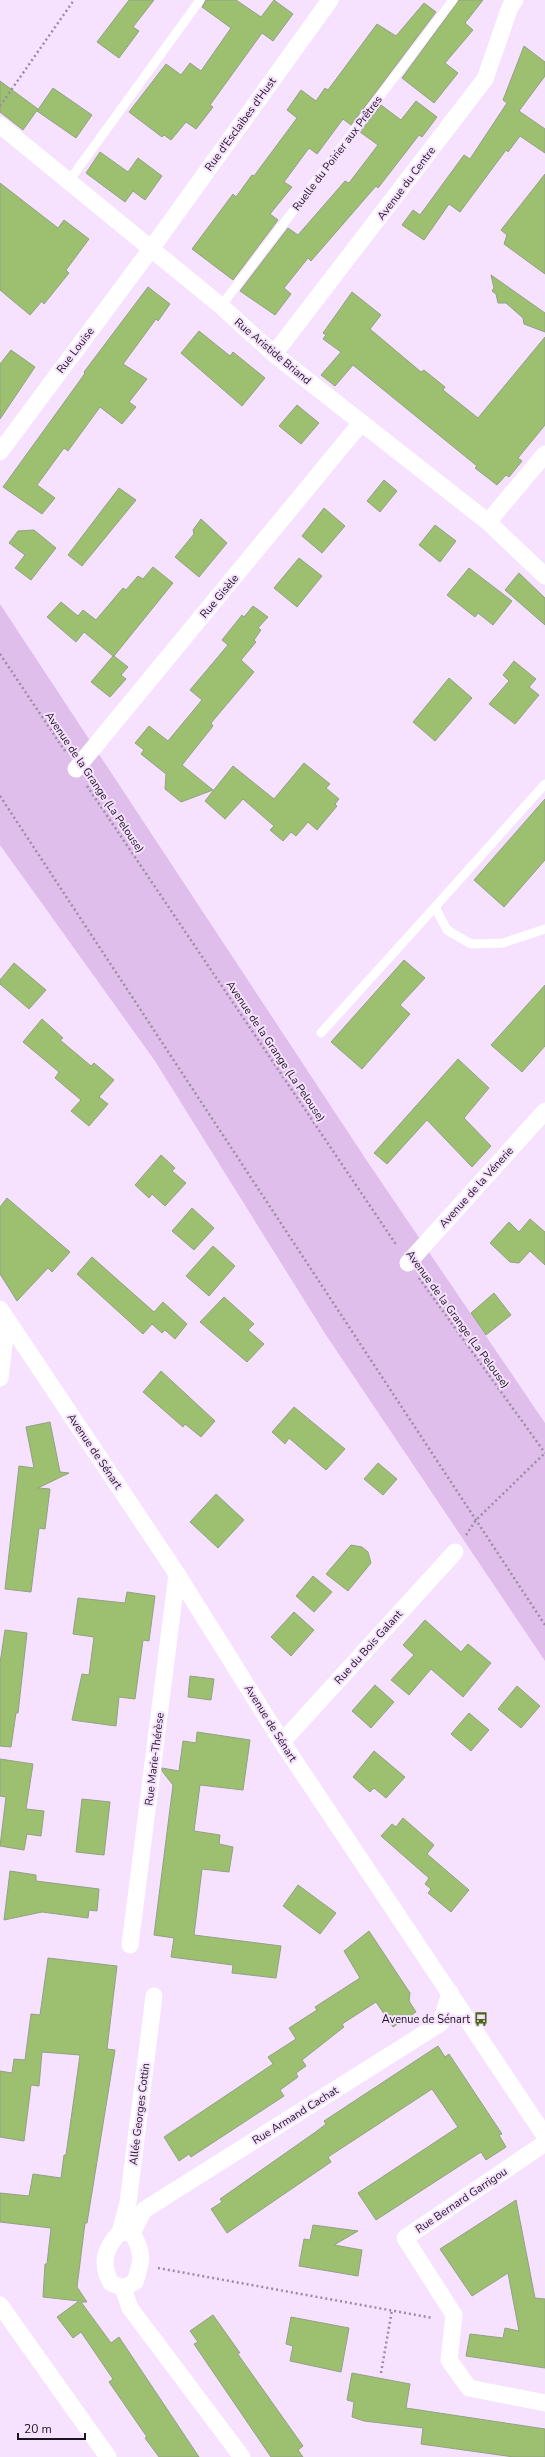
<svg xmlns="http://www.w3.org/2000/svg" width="545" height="2457" viewBox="0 0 545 2457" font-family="'Nunito Sans',sans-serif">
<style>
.green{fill:#dfbeec}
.building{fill:#9dbf70;stroke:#93a183}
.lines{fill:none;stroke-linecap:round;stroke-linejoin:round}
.path{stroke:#9c8ca1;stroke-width:2.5;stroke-dasharray:2 3;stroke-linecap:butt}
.service{stroke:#fff;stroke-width:9}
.minor{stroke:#fff;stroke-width:17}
.labels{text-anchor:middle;stroke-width:4;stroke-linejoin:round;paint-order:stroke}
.street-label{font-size:11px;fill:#1c141e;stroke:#f6e1fe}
.poi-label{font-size:11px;fill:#1c141e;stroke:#f6e1fe;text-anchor:end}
</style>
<rect width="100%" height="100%" fill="#f6e1fe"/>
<path class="green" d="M0,604l367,557 178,262v238l-219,-326 -171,-274 -155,-216z"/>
<path class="building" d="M129,0h25l-21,27 6,4 -20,27 -22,-16z
M206,0h30l25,17 13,-17 19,14 -20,27 -11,-8 -52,72 3,2 -17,22 -10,-7 -15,18 -7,-5 -2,2 -33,-25 37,-48 15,11 9,-12 11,8 30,-43 -29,-21z
M459,0h24l-18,23 8,7 -28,33 13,10 -24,30 -32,-25z
M424,3l12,9 -85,113 -8,-6 -26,35 -8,-6 -25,34 8,5 -22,27 8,6 -45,60 -41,-31 41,-55 3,3 16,-22 2,1 43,-58 -10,-8 14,-20 15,11 9,-13 3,2 49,-66 19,12z
M524,46l21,16v14l-26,35 26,18v24l-25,-17 -12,16 -2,-2 -46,62 -11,-8 -25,36 -22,-15 11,-15 7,5 44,-60 6,4 37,-56 -4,-3z
M0,81l38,28 -15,21 -23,-18z
M53,88l39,27 -16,23 -39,-27z
M416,101l21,16 -15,20 -3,-2 -41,53 -2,-2 -65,75 -3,-3 -24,30 7,6 -16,21 -35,-24 48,-63 10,7 47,-54 4,2 29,-38 -18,-13 21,-27 20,15z
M100,152l28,20 10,-14 24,18 -17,24 -12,-9 -8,11 -39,-29z
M545,174v100l-41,-30 3,-9 -6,-5z
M0,183l58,45 6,-8 25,19 -23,31 3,3 -25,31 -2,-3 -12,14 -30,-25z
M491,275l54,38v19l-21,-8 -1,-6 -17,-15h-8l-2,-9 -4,-3 2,-3z
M148,287l22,17 -12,17 -2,-2 -33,45 24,15 -18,23 7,5 -14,17 -22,-17 -32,44 -4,-3 -27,37 18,13 -13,16 -39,-27 78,-108 4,-6 -1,-1z
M352,292l29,23 -11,14 51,43 3,-2 21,17 -2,3 35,28 67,-81v88l-27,33 4,3 -13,16 -3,-2 -9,10 -22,-17 2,-2 -124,-101 -18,21 -14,-11 20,-23 -18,-13 3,-4 -3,-2z
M199,331l31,25 3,-4 32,26 -23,28 -61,-53z
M11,350l24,17 -35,52v-55z
M297,405l22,18 -18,21 -22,-18z
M384,480l13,11 -17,21 -13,-11z
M119,488l17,12 -54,66 -14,-11z
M324,508l21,18 -23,27 -20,-17z
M201,519l26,24 -28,34 -24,-20 19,-23 -1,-4z
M435,525l21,16 -16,21 -21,-17z
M34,530l22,18 -25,32 -16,-12 10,-13 -16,-12 9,-12z
M299,558l23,18 -25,31 -23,-19z
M153,567l20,16 -59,73 14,11 -7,8 5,4 -16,18 -19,-15 22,-26 -29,-24 -8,10 -29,-25 14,-15 17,14 5,-6 13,10 27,-32 3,2 12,-14 5,3z
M469,568l43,33 -19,24 -15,-12 -3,4 -28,-22z
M519,573l26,25v27l-40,-35z
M253,606l15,11 -10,11 3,2 -7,10 2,2 -15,18 13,12 -43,51 2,3 -31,39 31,25 -32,12 -16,-13 1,-15 -25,-20 3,-4 -9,-7 14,-17 19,15 34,-41 -12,-10 38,-45 -6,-5 20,-25 2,2z
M514,661l22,18 -7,8 10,8 -24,29 -26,-20 20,-23 -6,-6z
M449,678l23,20 -37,43 -22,-19z
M304,763l26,21 -4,4 13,11 -4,5 2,2 -20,24 -9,-8 -12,14 -5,-4 -8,9 -13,-11 4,-4 -31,-27 -18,20 -20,-18 28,-35 41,33z
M545,799v61l-41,47 -30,-27z
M404,960l21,18 -25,27 10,9 -48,55 -31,-27z
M14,963l32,27 -17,19 -29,-25v-4z
M545,985v61l-23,26 -31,-27z
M42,1019l21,19 -3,2 31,26 3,-3 20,17 -15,17 9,7 -19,22 -18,-15 10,-11 -26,-22 4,-6 -36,-30z
M458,1059l31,29 -25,30 27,28 -19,21 -45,-47 -40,44 -13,-11z
M161,1155l14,13 -3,3 14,12 -21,23 -13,-12 -3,4 -14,-13z
M7,1198l63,54 -18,20 -4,-4 -31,33 -17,-27v-67z
M192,1208l22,20 -20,22 -22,-19z
M530,1219l15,13v33l-15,-14 -11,12 -9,-1 -20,-19 19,-21 10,10z
M213,1246l22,20 -26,30 -23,-20z
M92,1257l62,55 9,-10 24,22 -12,15 -10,-9 -3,3 -10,-9 -9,10 -66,-60z
M494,1293l17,22 -25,20 -15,-22z
M224,1297l30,27 -6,6 16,14 -17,18 -47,-40z
M161,1371l54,50 -14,16 -16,-13 -2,3 -40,-35z
M294,1407l51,42 -19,21 -37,-32 -4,6 -13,-12z
M50,1422l10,50 9,1 -31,15 12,1 -5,40 -6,-1 -8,64 -26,-3 14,-123 15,2 -8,-41z
M378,1463l19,16 -14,16 -19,-16z
M216,1494l28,26 -26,28 -28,-26z
M351,1545l11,2 6,5 3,11 -23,28 -22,-17z
M313,1576l19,16 -18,20 -18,-16z
M127,1592l28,4 -6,45 -6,-1 -8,59 -16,-2 -3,29 -44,-6 10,-46 7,1 5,-38 -21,-3 5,-36 47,5z
M294,1612l20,18 -23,26 -20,-19z
M425,1620l36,32 7,-8 23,19 -28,34 -32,-28 -22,26 -18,-15 23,-25 -11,-10z
M5,1630l22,3 -9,80h-2l-5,34 -11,-1v-83z
M190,1676l24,3 -3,21 -23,-3z
M375,1685l19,17 -23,26 -19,-17z
M517,1686l23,20 -19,22 -23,-19z
M469,1713l20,17 -18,21 -20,-17z
M197,1732l53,8 -7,50 -43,-5 -6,46 26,4 -1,9 14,3 -4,25 -27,-3 -8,66 87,11 -5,32 -44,-5 1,-8 -62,-8 3,-19 -20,-3 19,-150 -11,-14v-3l17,3 4,-30 13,2z
M374,1751l31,26 -19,21 -12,-10 -4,4 -17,-15z
M0,1759l33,5 -7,45 18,2 -3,25 -14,-2 -3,16 -24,-4 6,-49 -6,-1z
M82,1799l28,3 -6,53 -28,-3z
M403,1818l31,27 -7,9 42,36 -18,22 -23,-19 3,-4 -6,-5 4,-6 -48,-42 11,-12 4,3z
M10,1871l26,4v6l63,8 -2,22 -8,-1 -1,8 -46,-6 -38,8z
M298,1885l38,28 -16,21 -37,-28z
M369,1931l41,62 -1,8 7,11 -23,15 -17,-25 -34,22 2,3 -42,33 4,6 -10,7 2,4 -18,13 4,6 -93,61 -2,-3 -10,7 -15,-24 109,-73 -5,-7 28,-18 -7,-11 28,-18 -2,-3 45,-29 -16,-27z
M48,1958l69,8 -10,83 8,1 -28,173h-2l-8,64 10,15h-6l30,41 8,-6 80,120h-40l-14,-19 2,-1 -38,-55 4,-3 -32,-47 -8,6 -16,-21 22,-16 -36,-4 2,-33h2l4,-36 -51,-6v-29l29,3 4,-22 28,4 3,-23h2l14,-100 -38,-3 -3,34 -8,-1 -7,56 -24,-4v-66l12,2 2,-14 11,1 6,-46 9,1z
M438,2046l7,11 4,-3 53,80 -3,1 7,12 -20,13 -5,-8 -105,68 -18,-27 100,-66 -26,-38 -104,68 3,5 -104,71 -16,-24 11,-7 -2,-3 97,-68 9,-7 -2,-3z
M516,2200l19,98 10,1v69l-79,-12 4,-22 33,4 2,-10 14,3 -11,-58 -36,23 -32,-47z
M313,2225l45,6 -24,14 28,5 -4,26 -59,-10 5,-27 6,1z
M213,2315l27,38h-3l66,93 -5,4 5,7h-32l-77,-113 4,-2 -8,-11z
M291,2317l58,11 -8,44 -51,-11 3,-15 -7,-2z
M352,2373l58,11 -4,24 139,21v28h-31l-93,-13 2,-16 -59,-7 -12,-4 2,-15 -7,-2z"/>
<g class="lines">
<path class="path" d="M0,106l74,-106
M0,654l65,97
M87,786l310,460
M0,796l545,829
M419,1278l126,175
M466,1535l10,-15 69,-67
M158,2268l275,50
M381,2373l11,-63"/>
<path class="service" d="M69,181l131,-181
M221,306l232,-306
M545,784l-110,123 12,23 24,14 32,-1 42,-14
M321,1033l114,-126"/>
<path class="minor" d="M0,125l221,181 53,48 214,168 57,54
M274,354l211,-275 25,-72 5,-7
M0,452l151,-203 179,-249
M488,522l57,-68
M76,769l285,-346
M408,1263l137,-152
M0,1309l177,265 105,168 263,394
M0,1378l7,-58
M282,1742l173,-190
M130,1945l47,-371
M545,2143l-140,95 49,77 -5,45 20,28 76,15
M120,2232l8,-29 26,-207
M120,2232l12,1c12,20 10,28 3,49l-12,6 -12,-5c-11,-20 -6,-35 9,-51z
M132,2233l12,-23 297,-187 9,-31
M123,2288l7,20 112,149
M0,2305l108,152"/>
</g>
<defs>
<symbol id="bus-bare" viewBox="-9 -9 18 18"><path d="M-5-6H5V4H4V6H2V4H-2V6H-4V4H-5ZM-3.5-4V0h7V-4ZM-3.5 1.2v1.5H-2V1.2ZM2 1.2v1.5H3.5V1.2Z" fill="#496518" stroke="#f6e1fe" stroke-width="2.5" paint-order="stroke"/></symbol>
</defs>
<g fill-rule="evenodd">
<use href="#bus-bare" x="471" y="2009" width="20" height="20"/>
</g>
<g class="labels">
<g class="street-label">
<text transform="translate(240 124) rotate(-54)" y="4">Rue d'Esclaibes d'Hust</text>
<text transform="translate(337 153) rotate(-53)" y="4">Ruelle du Poirier aux Prêtres</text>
<text transform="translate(406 183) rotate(-53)" y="4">Avenue du Centre</text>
<text transform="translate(75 350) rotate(-53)" y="4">Rue Louise</text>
<text transform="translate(273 351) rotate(40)" y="4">Rue Aristide Briand</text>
<text transform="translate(219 596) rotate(-50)" y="4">Rue Gisèle</text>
<text transform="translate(95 782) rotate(56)" y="4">Avenue de la Grange (La Pelouse)</text>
<text transform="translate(276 1051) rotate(56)" y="4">Avenue de la Grange (La Pelouse)</text>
<text transform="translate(476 1187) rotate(-48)" y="4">Avenue de la Vénerie</text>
<text transform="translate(458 1319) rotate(54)" y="4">Avenue de la Grange (La Pelouse)</text>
<text transform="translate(95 1451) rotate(56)" y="4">Avenue de Sénart</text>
<text transform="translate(368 1647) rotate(-48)" y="4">Rue du Bois Galant</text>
<text transform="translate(271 1723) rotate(58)" y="4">Avenue de Sénart</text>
<text transform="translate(154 1759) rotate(-83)" y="4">Rue Marie-Thérèse</text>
<text transform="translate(139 2114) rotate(-83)" y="4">Allée Georges Cottin</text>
<text transform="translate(295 2115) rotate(-32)" y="4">Rue Armand Cachat</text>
<text transform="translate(461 2200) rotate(-34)" y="4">Rue Bernard Garrigou</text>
</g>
<g class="poi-label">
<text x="470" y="2023">Avenue de Sénart</text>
</g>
</g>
<path d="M18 2433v6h67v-6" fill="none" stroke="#1c141e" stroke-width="2"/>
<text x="24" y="2433" font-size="12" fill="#1c141e" stroke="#f6e1fe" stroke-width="3" paint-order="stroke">20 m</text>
</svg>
